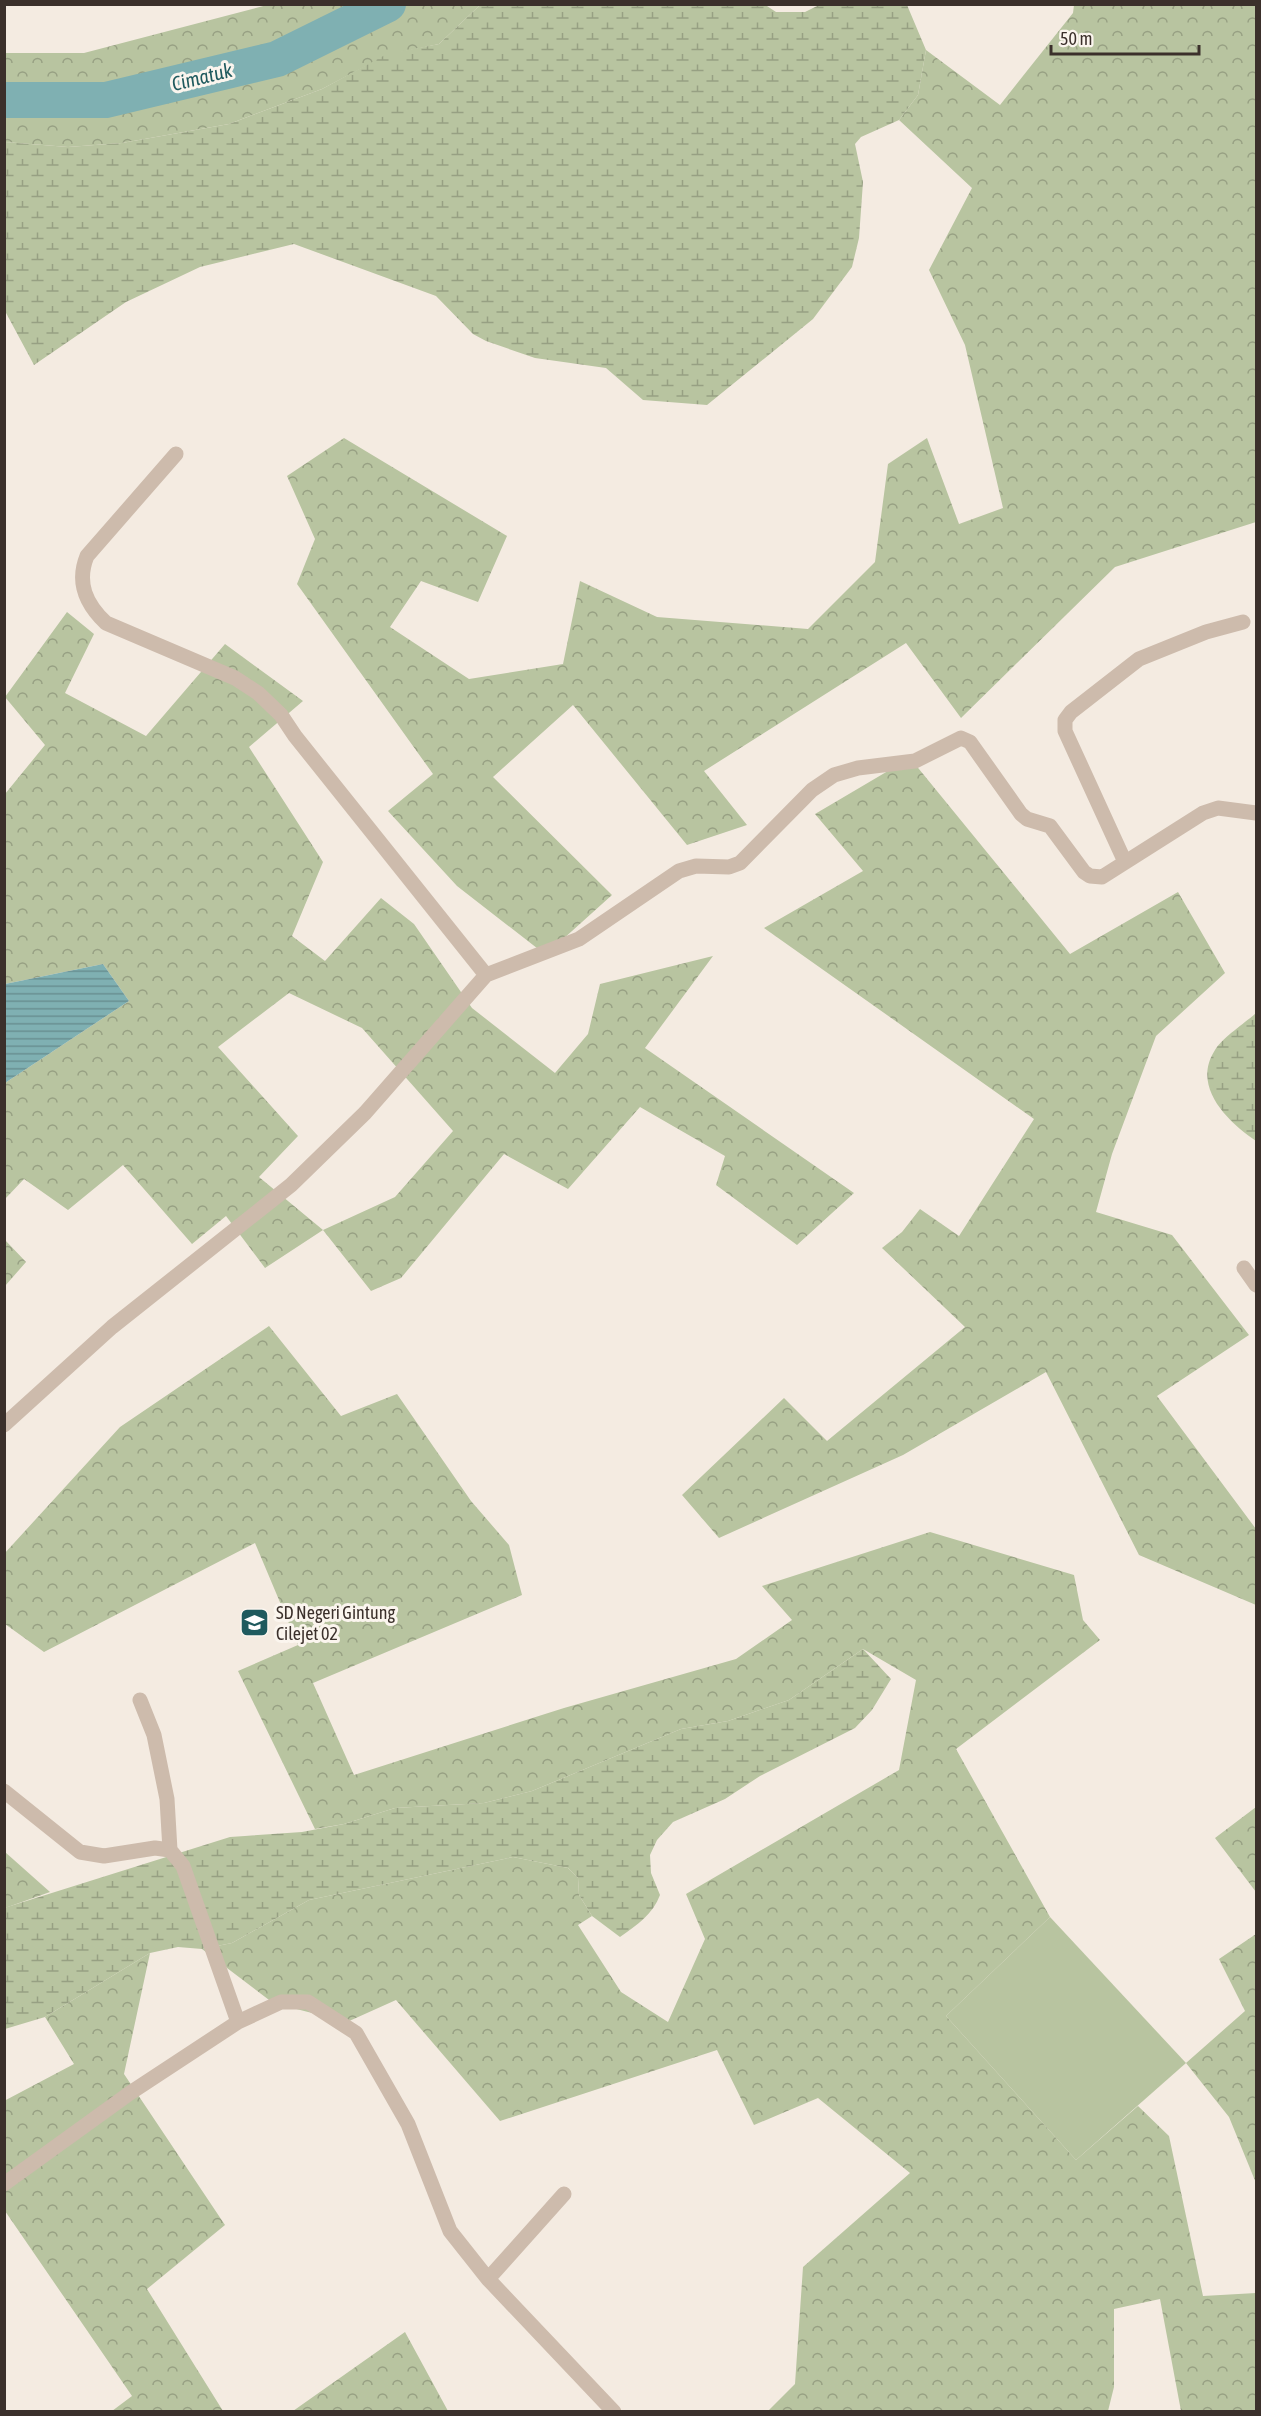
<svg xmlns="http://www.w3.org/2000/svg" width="1261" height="2416" viewBox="0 0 1261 2416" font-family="'Asap Condensed',sans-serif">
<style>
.green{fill:#b8c4a0}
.forest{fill:url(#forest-crowns);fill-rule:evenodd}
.wetland{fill:url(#wetland-marsh)}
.water{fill:url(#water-rules)}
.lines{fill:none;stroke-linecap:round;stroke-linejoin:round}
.river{stroke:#7fb0b2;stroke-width:36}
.street{stroke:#cdbbac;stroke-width:15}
.labels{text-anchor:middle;stroke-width:6;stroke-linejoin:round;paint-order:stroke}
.poi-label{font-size:18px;fill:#3b302b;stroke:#fbf5ee;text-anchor:start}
.water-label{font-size:20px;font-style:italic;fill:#1f5a5e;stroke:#fbf5ee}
</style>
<defs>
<pattern id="forest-crowns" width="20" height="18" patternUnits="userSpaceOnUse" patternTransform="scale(1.5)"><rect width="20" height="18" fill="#b8c4a0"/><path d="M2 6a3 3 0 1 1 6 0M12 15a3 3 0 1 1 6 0" fill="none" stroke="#97a083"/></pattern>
<pattern id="wetland-marsh" width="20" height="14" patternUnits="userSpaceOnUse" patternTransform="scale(1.5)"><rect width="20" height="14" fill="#b8c4a0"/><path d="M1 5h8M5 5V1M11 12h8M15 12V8" fill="none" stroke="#97a083"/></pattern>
<pattern id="water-rules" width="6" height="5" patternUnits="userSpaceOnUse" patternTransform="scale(1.5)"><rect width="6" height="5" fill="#7fb0b2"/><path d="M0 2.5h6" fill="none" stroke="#699091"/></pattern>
</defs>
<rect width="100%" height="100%" fill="#f4ebe1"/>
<path class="green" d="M1050,1917l136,146 -110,97 -130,-144z"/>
<path class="forest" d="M267,5h213l-41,39 -52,11 -65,34 -93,35 -107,19 -54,4 -63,-5v-89h79z
M1074,5h182v517l-141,45 -154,151 -55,-75 -202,128 43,54 -60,20 -114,-140 -80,72 119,118 -50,45 -20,12 -85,-66 -69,-75 45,-37 -136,-190 18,-45 -28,-63 57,-38 163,98 -29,66 -57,-21 -31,46 79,52 94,-15 17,-83 77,36 151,12 67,-67 13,-98 39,-26 32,86 44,-16 -38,-163 -36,-75 43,-82 -73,-68 19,-25 8,-45 74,55 73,-92z
M67,612l27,22 -29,59 81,43 79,-92 78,57 -54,46 74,115 -31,74 33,25 56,-63 33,26 58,84 83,65 33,-39 12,-50 113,-28 -68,92 209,145 -57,52 -81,-60 9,-29 -85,-49 -72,82 -64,-35 -103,124 -30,13 -48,-61 -58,38 -39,-52 -34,28 -69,-79 -55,45 -44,-31 -19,20v-116l124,-82 -26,-37 -98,20v-190l40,-49 -40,-48zM289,993l73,35 91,103 -58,66 -72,33 -64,-53 39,-41 -80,-89z
M910,758l160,196 108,-62 47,81 -69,63 -44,118 -16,58 76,23 77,100 -92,61 99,133v76l-117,-50 -93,-183 -143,83 -184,83 -37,-43 102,-97 43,43 138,-114 -83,-79 20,-16 18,-23 39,27 75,-117 -270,-191 99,-57 -48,-57z
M5,1240l21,22 -21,24z
M269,1326l72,90 56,-22 74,107 38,44 13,50 -209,88 41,92 210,-67 172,-49 56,-39 -30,-34 168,-54 144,43 9,45 17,20 -144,109 94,168 -104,99 130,144 62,-54 31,30 34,160 53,-3v118h-75l-21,-112 -46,10v78l-6,24h-340l27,-27 8,-117 107,-94 -92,-75 -64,27 -37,-75 -217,71 -104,-121 -49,22 -74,-19 -71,-54 30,-6 77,-43 204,-43 55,11 10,10 1,17 13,21 -14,9 43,67 47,30 37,-83 -19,-45 213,-124 17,-90 -53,-31 -74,51 -61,21 -47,8 -149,62 -48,12 -89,5 -51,16 -29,5 -77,-158 60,-26 -43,-102 -211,109 -39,-28 -1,-70 116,-127z
M1256,1807v85l-41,-54z
M5,1852l45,40 -45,16z
M1256,1934v249l-27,-66 -43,-54 59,-52 -26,-52z
M150,1953l-26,121 101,151 -78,64 76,122h-111l20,-15 -127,-185 -1,-110 70,-37 -29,-47z
M405,2332l43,79h-155z"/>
<path class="wetland" d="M764,4l12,8h29l14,-7h88l19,45 -8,45 -19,25 -38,17 -6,7 8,38 -4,56 -7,29 -39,52 -106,86 -64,-5 -37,-32 -71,-10 -49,-17 -13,-7 -37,-38 -142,-52 -94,23 -74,35 -92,63 -29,-54v-169l63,5 54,-4 107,-19 93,-35 65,-35 52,-10 41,-39z
M1256,1013v128c-28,-19 -65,-54 -41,-91 7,-12 30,-27 41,-37z
M863,1649l28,30 -19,31 -17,18 -95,48 -35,23 -52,23 -16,18 -7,15 1,18 9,22c-7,19 -23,30 -40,42l-28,-21 -13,-21 -1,-17 -10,-10 -55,-11 -204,43 -77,43 -30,6 -24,-2 -28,6 -105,64 -40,12 -1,-121 226,-71 72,-5 42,-8 51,-16 89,-5 48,-12 149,-62 47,-8 61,-21z"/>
<path class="water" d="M103,964l26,37 -124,82v-99z"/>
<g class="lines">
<path class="river" d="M4,100h102l171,-41 111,-55"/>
<path class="street" d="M176,454l-89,102c-11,27 -1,48 19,67l129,55 23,15 23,22 14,21 191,239
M1125,862l-60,-131v-11l6,-8 68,-53 67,-27 37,-10
M1244,1268l12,17
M4,1425l108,-98 179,-142 74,-72 121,-138 93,-36 100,-68 17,-5 33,1 11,-4 72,-73 22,-15 24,-7 57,-7 46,-23 9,4 51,72 6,5 23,7 34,46 6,4 12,1 101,-64 15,-5 38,5
M140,1700l14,35 13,64 3,51
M4,1791l76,61 24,4 51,-8 15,2 13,16 55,156 43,-20h27l48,31 52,91 42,107 38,48 126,133
M4,2184l126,-91 108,-71
M488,2279l76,-85"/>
</g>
<defs>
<symbol id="school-square" viewBox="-11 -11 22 22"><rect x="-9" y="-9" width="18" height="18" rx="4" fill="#1f5a5e" stroke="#fbf5ee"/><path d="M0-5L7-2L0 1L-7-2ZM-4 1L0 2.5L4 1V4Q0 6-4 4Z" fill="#fff"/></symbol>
</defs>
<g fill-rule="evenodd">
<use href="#school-square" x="238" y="1606" width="33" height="33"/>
</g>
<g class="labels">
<g class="poi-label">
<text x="276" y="1619">SD Negeri Gintung<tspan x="276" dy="21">Cilejet 02</tspan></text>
</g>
<g class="water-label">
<text transform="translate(202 77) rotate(-14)" y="7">Cimatuk</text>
</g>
</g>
<rect width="1261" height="2416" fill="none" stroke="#3b302b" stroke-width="12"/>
<path d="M1051 45v9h148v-9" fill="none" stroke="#3b302b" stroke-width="3"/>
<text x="1060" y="45" font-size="18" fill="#3b302b" stroke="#fbf5ee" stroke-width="4.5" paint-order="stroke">50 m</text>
</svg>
